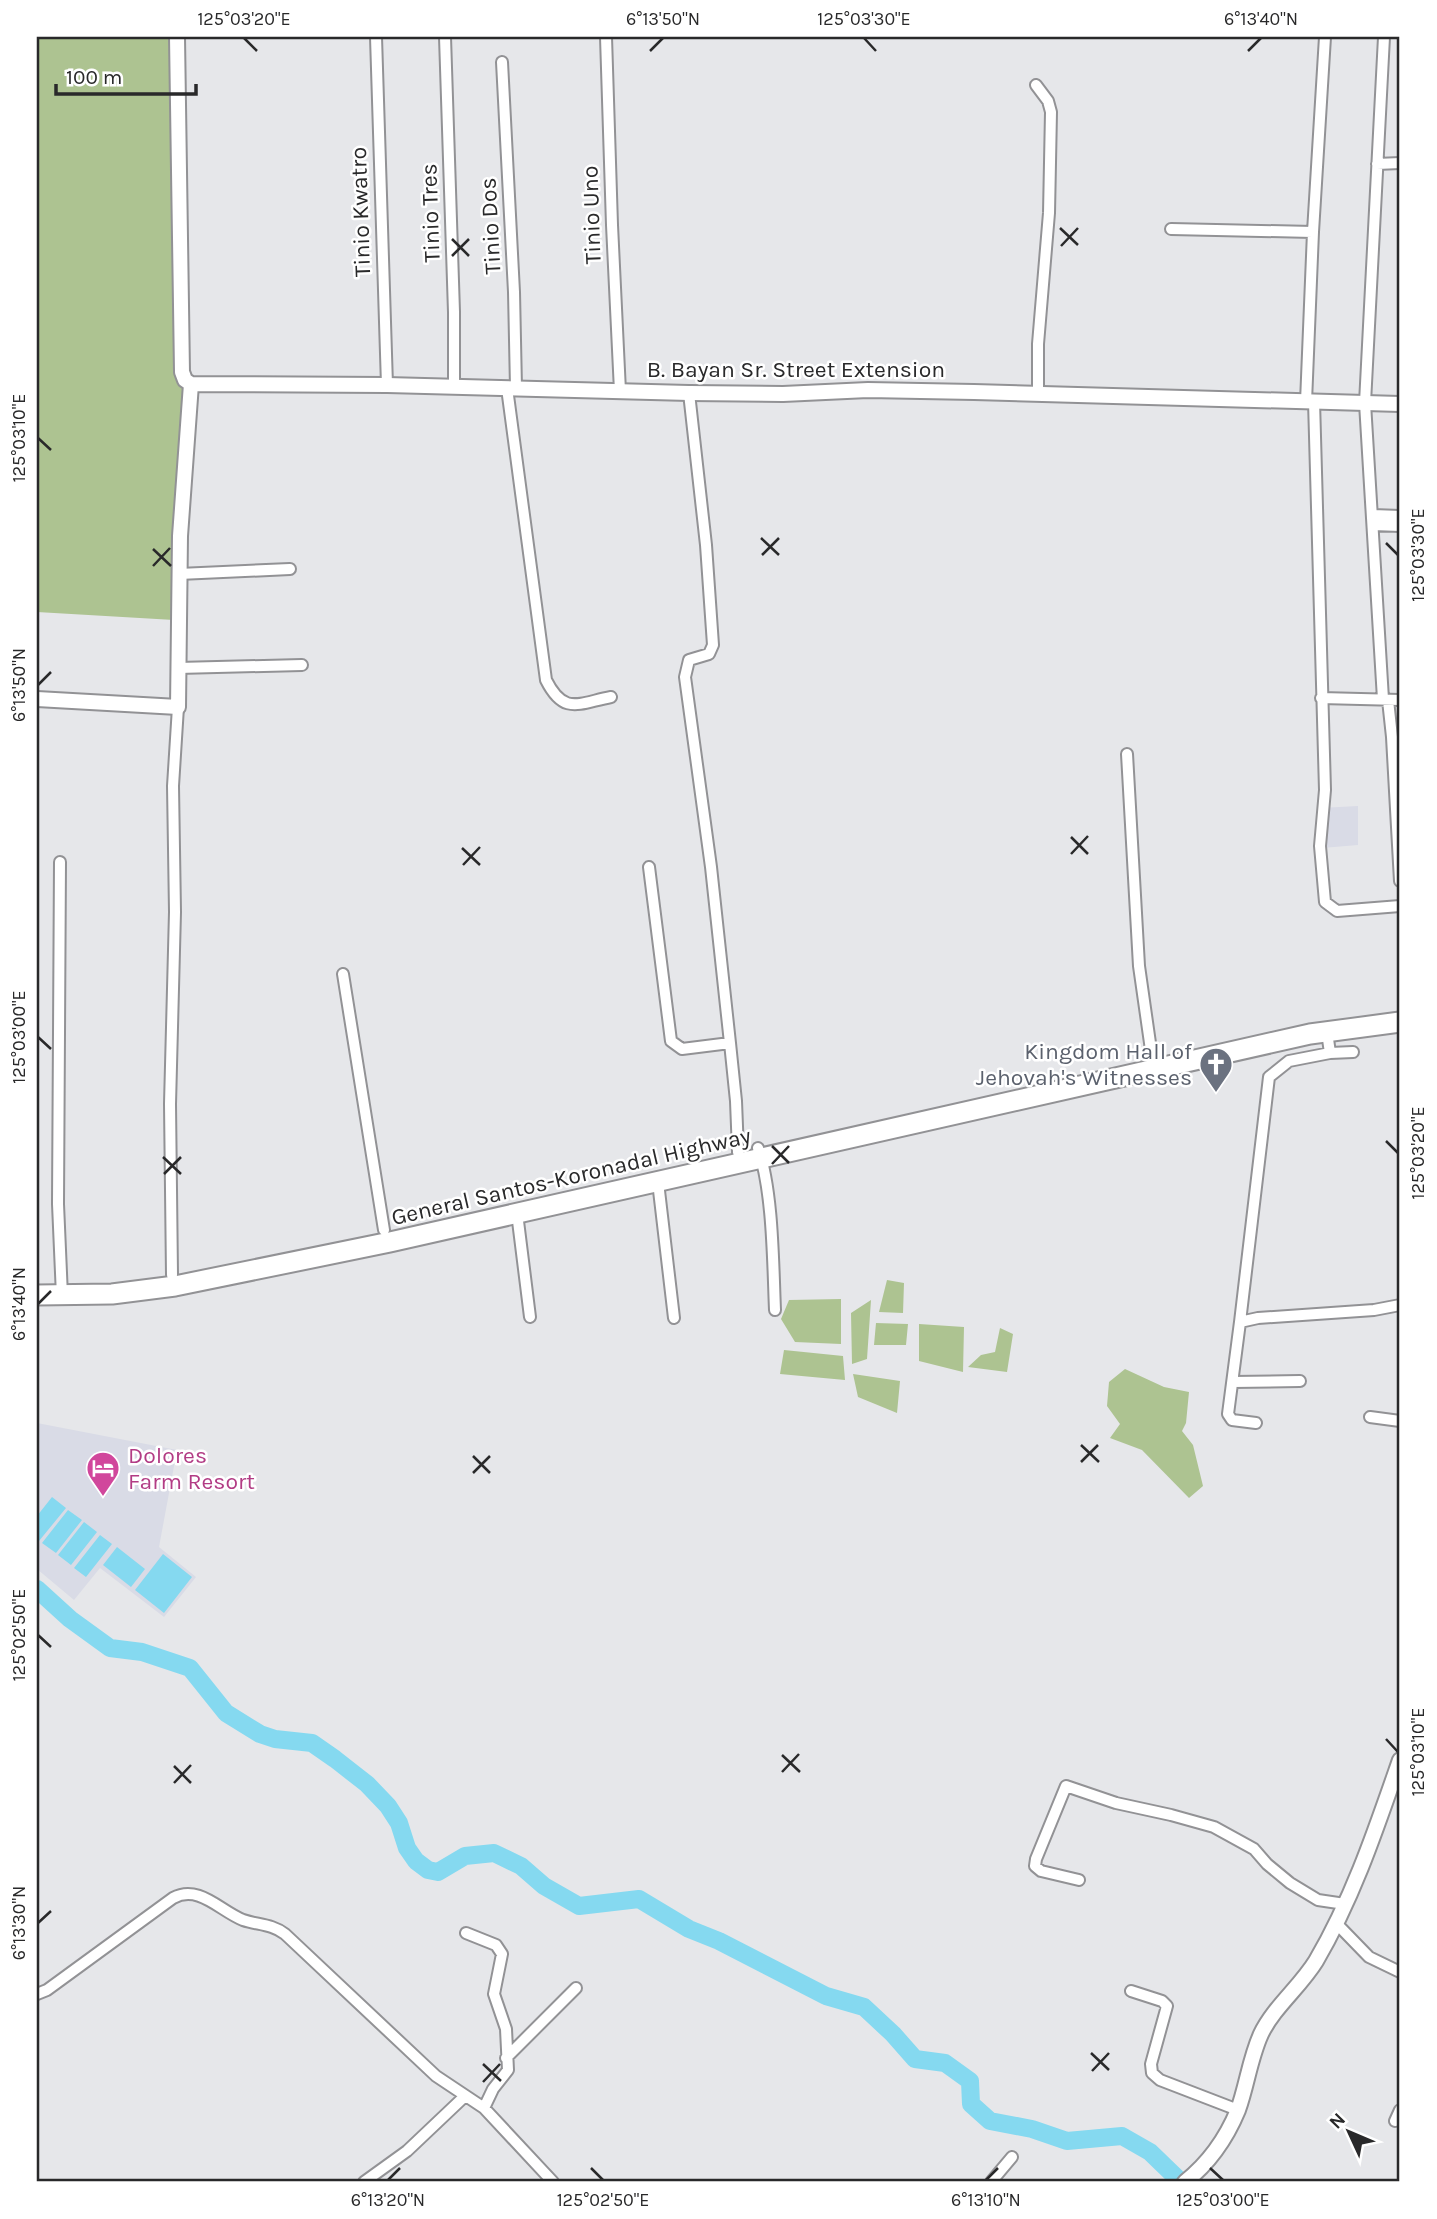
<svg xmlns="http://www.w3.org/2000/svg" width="1437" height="2219" viewBox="0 0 1437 2219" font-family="Karla,sans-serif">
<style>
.built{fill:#d9dbe6}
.green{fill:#adc391}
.water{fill:#85d9f0}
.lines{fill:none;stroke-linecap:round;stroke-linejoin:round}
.river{stroke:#85d9f0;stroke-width:18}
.street-casing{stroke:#929295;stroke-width:14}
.secondary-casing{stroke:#929295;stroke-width:18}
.highway-casing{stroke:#929295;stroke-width:23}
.street{stroke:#fff;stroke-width:10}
.secondary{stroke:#fff;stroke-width:14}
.highway{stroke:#fff;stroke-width:19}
.ticks{fill:none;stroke:#29292a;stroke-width:2.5}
.labels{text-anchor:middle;stroke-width:5;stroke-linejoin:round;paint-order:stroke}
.street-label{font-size:23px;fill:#29292a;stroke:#fff}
.worship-label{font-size:23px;fill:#5b616d;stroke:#fff;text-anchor:end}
.hotel-label{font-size:23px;fill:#b23c85;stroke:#fff;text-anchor:start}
.neatline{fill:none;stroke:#29292a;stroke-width:2.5}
.ticks-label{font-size:18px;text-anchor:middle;fill:#29292a}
</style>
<rect width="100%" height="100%" fill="#e6e7ea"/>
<path class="built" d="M1358,806v39l-36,3 -1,-40z
M37,1423l140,27 -18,97 37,30 -32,40 -64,-49 -26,32 -37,-31z"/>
<path class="green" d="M37,37h134l5,342 9,11 -11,230 -137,-8z
M887,1280l17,3 -1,30 -24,-1z
M841,1299v45l-46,-2 -14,-23 8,-19z
M871,1300l-4,59 -15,5 -1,-51z
M876,1323l32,1 -2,21h-32z
M919,1324l45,3 -1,45 -44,-11z
M1000,1328l13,6 -6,38 -39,-5 13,-12 14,-3z
M784,1350l59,6 2,24 -65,-6z
M1125,1369l39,18 25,5 -3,31 -4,8 11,14 10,41 -14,12 -47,-48 -32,-12 10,-14 -13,-18 2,-24z
M853,1374l47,7 -3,32 -39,-16z"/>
<path class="water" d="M52,1497l14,11 -27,33 -2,-2v-23z
M68,1510l14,10 -26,33 -14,-10z
M84,1522l13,10 -26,33 -13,-10z
M100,1535l12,9 -26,33 -12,-9z
M117,1547l28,22 -14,18 -28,-22z
M163,1554l29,23 -28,36 -29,-23z"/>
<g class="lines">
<path class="river" d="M37,1589l33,30 40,29 32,4 48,16 36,45 34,21 15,5 37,4 23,16 32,25 21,22 11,17 8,25 9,13 12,9 10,2 27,-16 29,-3 27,13 23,20 35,20 60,-7 50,30 30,12 107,55 38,11 29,27 22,25 30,4 25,18 1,23 19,17 42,8 35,12 55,-5 28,16 31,30"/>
<defs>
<path id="street" d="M376,37l11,348
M445,37l9,275v75
M606,37l6,188 8,166
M502,62l12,230 2,96
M1036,85l12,16 3,11 -2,101 -11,131v50
M1377,164l23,-1
M1171,229l142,3
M507,388l39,292c18,36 33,23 65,17
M689,393l17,152 7,100 -4,9 -20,6 -4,17 26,190 19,176 6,58 2,51 4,12
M1314,401l11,389 -5,56 5,56 12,9 63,-5
M1306,402l7,-170 12,-195
M1373,515l27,1
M1373,525l27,1
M179,574l111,-5
M178,668l124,-3
M1321,698l79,2
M1383,699l-18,-296 19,-366
M1388,700l4,37 8,144
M1127,754l12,212 13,91
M60,862l-2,342 4,92
M649,867l22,174 11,8 48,-6
M343,974l41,256
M1330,1053l23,-1
M758,1148c15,43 15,115 17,162
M658,1182l16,136
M517,1213l13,104
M172,1275l-2,-171 5,-192 -2,-126 5,-79
M1240,1322l29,-245 20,-16 41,-8 -3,-21
M1233,1382l67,-1
M1370,1417l30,4
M1256,1423l-24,-3 -4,-6 12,-92 18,-4 116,-8 26,-5
M1079,1880l-38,-9 -6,-5 1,-7 30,-73 50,17 55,12 43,12 40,22 13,15 23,19 28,17 27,4
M1336,1923l33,34 31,15
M466,1933l30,12 6,9 -8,40 12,35 2,41 -15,19 -9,19
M1131,1991l31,10 5,5 -16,58 1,9 8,7 78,30
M37,1994l10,-4 126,-92c26,-14 47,13 70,22 15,5 29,4 42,14l151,142 48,32 69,74
M506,2058l70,-70
M1395,2121l5,-11
M364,2182l43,-31 58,-55
M991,2182l21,-25"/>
<path id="secondary" d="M177,37l5,335 3,8 6,4
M191,384l196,1 302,8 94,1 85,-4 106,2 426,12
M37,699l141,8 2,-171 11,-152
M1185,2182c24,-19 41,-43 53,-72 9,-25 12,-52 23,-76 13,-27 39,-47 55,-73 37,-63 60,-132 84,-201"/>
<path id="highway" d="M37,1295l75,-1 63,-8 215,-44 920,-208 90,-12"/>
</defs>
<use href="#street" class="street-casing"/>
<use href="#secondary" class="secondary-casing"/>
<use href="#highway" class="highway-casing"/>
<use href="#street" class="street"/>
<use href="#secondary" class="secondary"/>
<use href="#highway" class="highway"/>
</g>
<path class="ticks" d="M244,38l13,13M864,38l12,13M650,51l13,-13M1248,51l13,-13M1060,228l18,17M452,239l17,17M1061,246l17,-18M452,256l17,-17M38,438l13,12M761,538l18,17M1386,543l12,12M153,549l18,17M762,555l17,-17M153,566l17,-18M38,685l13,-13M1071,837l17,17M462,848l18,17M1071,854l17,-18M463,865l17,-18M38,1037l13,12M1386,1141l12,12M772,1146l17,17M163,1157l18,17M772,1164l17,-18M164,1174l17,-17M38,1304l13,-13M1081,1445l18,17M473,1456l17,17M1081,1462l17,-17M473,1473l17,-17M38,1635l13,12M1386,1739l12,13M782,1755l18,17M174,1766l17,17M782,1772l17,-18M174,1783l17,-18M38,1923l13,-12M1091,2053l18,17M483,2064l18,17M1092,2071l17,-18M483,2082l17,-18M591,2168l12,12M1210,2168l13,12M388,2180l12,-12M986,2180l12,-12"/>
<defs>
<symbol id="church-pin" viewBox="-11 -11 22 30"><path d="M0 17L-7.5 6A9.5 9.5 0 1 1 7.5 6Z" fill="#6b7280" stroke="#fff"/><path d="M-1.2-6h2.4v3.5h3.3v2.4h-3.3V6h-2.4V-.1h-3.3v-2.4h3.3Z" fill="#fff"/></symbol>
<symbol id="hotel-pin" viewBox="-11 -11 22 30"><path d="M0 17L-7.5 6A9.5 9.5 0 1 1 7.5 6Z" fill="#d1479c" stroke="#fff"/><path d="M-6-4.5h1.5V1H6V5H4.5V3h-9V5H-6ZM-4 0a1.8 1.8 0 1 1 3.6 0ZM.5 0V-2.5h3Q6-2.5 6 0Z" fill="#fff"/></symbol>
</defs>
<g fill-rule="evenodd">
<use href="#church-pin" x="1197" y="1045" width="38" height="52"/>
<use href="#hotel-pin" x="84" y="1449" width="38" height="52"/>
</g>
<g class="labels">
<g class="street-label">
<text transform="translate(360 212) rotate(-92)" y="8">Tinio Kwatro</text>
<text transform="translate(430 213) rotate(-92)" y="8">Tinio Tres</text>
<text transform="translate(591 215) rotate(-92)" y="8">Tinio Uno</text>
<text transform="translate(490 226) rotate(-93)" y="8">Tinio Dos</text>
<text x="796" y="377">B. Bayan Sr. Street Extension</text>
<text transform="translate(571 1176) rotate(-13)" y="8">General Santos-Koronadal Highway</text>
</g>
<g class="worship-label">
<text x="1192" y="1059">Kingdom Hall of<tspan x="1192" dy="26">Jehovah's Witnesses</tspan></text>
</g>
<g class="hotel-label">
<text x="128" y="1463">Dolores<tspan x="128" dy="26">Farm Resort</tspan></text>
</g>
</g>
<rect width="1437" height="2219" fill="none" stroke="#ffffff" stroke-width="77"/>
<g transform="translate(1349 2132) rotate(314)" stroke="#ffffff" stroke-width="5" paint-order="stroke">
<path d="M0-5L12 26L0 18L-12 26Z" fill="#29292a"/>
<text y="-10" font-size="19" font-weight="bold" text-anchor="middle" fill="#29292a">N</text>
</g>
<path d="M56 84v10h140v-10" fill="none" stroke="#29292a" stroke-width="3.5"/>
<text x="66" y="84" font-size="21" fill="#29292a" stroke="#ffffff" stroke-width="5" paint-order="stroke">100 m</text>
<rect x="38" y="38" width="1360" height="2142" class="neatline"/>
<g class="ticks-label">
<text x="244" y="25">125°03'20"E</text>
<text x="663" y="25">6°13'50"N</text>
<text x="864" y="25">125°03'30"E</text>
<text x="1261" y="25">6°13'40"N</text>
<text transform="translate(19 438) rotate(-90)" y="6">125°03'10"E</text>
<text transform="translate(1418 555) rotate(-90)" y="6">125°03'30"E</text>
<text transform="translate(19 685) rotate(-90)" y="6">6°13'50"N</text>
<text transform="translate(19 1037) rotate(-90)" y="6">125°03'00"E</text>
<text transform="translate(1418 1153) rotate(-90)" y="6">125°03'20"E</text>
<text transform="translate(19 1304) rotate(-90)" y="6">6°13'40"N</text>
<text transform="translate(19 1635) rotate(-90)" y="6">125°02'50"E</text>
<text transform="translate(1418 1752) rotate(-90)" y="6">125°03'10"E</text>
<text transform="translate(19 1923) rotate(-90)" y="6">6°13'30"N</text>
<text x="388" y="2206">6°13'20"N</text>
<text x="603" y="2206">125°02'50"E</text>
<text x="986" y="2206">6°13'10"N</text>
<text x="1223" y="2206">125°03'00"E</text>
</g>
</svg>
